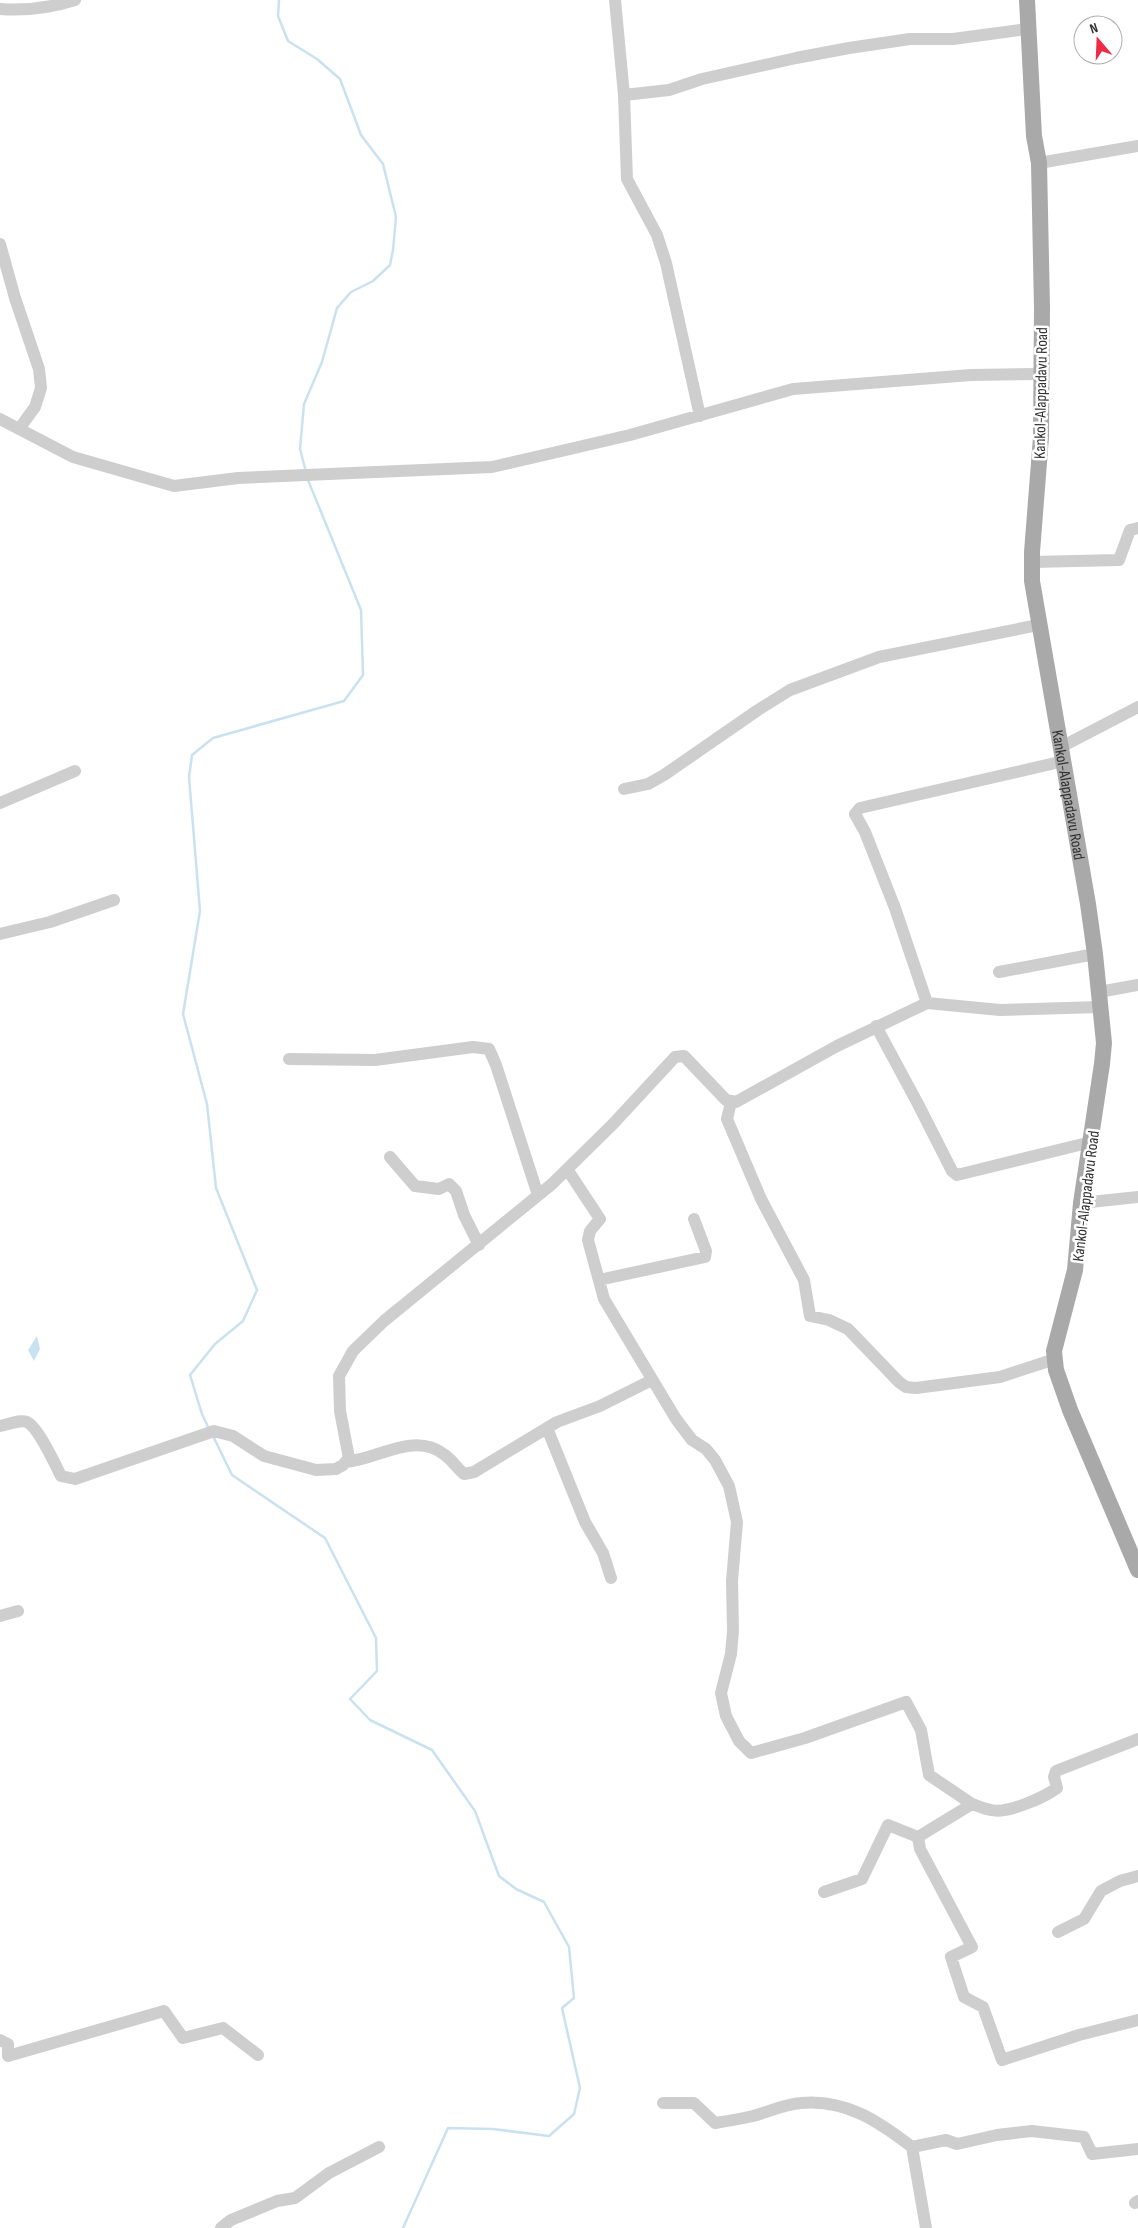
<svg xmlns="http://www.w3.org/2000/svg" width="1138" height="2228" viewBox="0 0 1138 2228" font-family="'Sofia Sans Condensed',sans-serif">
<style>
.water{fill:#cae2ef}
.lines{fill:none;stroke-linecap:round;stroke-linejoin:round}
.stream{stroke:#cae2ef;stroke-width:2.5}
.minor{stroke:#cecece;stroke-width:12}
.major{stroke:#a9a9a9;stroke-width:16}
.labels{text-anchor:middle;stroke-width:5;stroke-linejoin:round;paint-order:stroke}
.street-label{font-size:16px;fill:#313131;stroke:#fff}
</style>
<rect width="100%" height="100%" fill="#fff"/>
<path class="water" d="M37,1336l3,13 -6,12 -6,-11z"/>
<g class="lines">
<path class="stream" d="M279,0l-1,16 10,25 29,18 23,20 21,56 22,29 13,53 -3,33 -3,15 -17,16 -22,11 -14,16 -15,54 -18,42 -4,45 6,23
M209,1429l-7,-15 -12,-39 25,-31 28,-23 14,-31 -41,-102 -9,-84 -24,-90 17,-103 -11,-134 3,-22 21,-17 131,-37 19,-26 -2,-65 -53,-130
M213,1436l19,39 93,63 51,100 1,33 -27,28 20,21 62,30 43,61 24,65 17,13 28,13 25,45 5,51 -12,10 18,80 -6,26 -25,22 -56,-7 -45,-1 -45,100"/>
<path class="minor" d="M615,0l9,95 45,-5 33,-11 94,-21 53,-10 61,-9h43l74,-10
M0,9c27,2 50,-1 75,-9
M624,95l3,84 30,56 9,28 34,153
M1039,163l99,-17
M0,244l15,54 24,71 2,19 -6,19 -16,22
M0,419l73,38 101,29 64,-8 254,-11 138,-32 163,-46 178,-14 70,-1
M1032,562l87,-2 11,-30 8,-2
M1061,747l77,-40
M624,789l24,-5 16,-9 94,-65 32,-20 89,-33 159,-32
M0,803l75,-32
M0,934l50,-12 64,-22
M999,972l96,-18
M1099,992l39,-7
M927,1003l-32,-95 -30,-76 -10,-18 5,-6 204,-47
M876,1026l42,78 34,67 5,4 134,-33
M289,1059l86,1 98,-13 16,2 7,16 42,130
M731,1102l-4,17 34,80 43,81 6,36 19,4 19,9 51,53 7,5 10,1 84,-11 55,-18
M390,1157l25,29 24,3 10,-5 7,7 8,24 15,30
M567,1169l33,50 -10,12 -2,9 16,59 72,120 16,21 14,9 9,11 14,26 8,36 -5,59 1,50 -2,23 -10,39 5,23 13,25 12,12 54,-15 101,-36 15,28 8,45 43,29 -54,33 2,12 52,98 -21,10 13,40 19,10 19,53 77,-25 59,-15
M1081,1203l57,-6
M599,1280l106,-23 1,-6 -12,-32
M0,1426c7,-1 20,-7 27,-4 11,5 28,42 34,54l14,3 139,-48 19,5 31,20 52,14 20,-1 7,-4 6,-7 -9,-47 -1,-35 14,-25 31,-30 168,-137 61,-60 62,-67 9,-1 42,44 10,2 101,-56 90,-43 73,7 100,-3
M547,1428l38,94 18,31 8,25
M346,1462c33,-3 68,-31 99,-7 7,5 12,13 19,19l10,-2 83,-50 43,-16 52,-26
M0,1616l18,-5
M972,1804c6,2 12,5 19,6 16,4 52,-12 66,-22l-3,-11 2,-6 82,-32
M824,1892l38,-13 26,-54 30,12
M1058,1932l26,-13 17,-28 19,-10 18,-5
M0,2040l8,4v12l156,-45 19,27 40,-10 35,27
M663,2103h31l21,20c13,-2 25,-4 38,-7 15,-4 32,-12 48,-13 45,-4 77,18 111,44
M1135,2203l3,-2
M221,2228l10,-8 46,-19 18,-3 34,-25 50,-26
M926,2228l-14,-81 34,-7 11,4 40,-9 35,-4 52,6 8,17 46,-5"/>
<path class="major" id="s1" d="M1027,0l7,136 5,27 3,145 -1,129 -9,115v29l56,323 7,50 9,89 -2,21 -21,139 -6,67 -21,81 2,19 14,40 68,160"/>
</g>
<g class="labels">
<g class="street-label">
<text transform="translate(1040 393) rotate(-89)" y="6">Kankol-Alappadavu Road</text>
<text dy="6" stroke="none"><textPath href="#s1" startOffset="799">Kankol-Alappadavu Road</textPath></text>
<text transform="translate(1085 1196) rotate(-83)" y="6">Kankol-Alappadavu Road</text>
</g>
</g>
<g transform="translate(1098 40) rotate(341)"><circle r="24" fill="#ffffff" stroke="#adadad"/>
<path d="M0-4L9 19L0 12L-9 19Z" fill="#ef2b44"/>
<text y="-8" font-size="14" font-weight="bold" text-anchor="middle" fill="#313131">N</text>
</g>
</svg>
